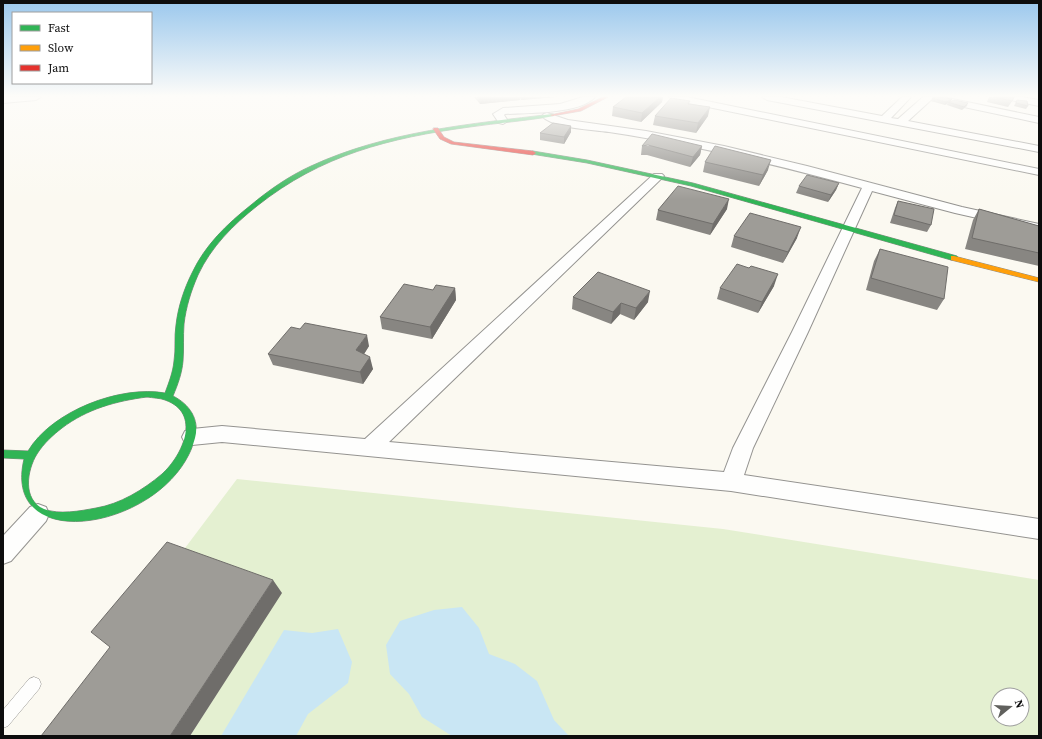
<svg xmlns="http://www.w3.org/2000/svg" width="1042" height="739" viewBox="0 0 1042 739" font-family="'Source Serif 4',serif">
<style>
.green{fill:#e4f0d1;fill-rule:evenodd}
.water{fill:#c9e6f4}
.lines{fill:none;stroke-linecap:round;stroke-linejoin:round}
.lane-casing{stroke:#949390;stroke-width:1}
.street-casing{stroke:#949390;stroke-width:2}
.fast-casing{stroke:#8b8a86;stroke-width:1}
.slow-casing{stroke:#8b8a86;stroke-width:1}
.jam-casing{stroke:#8b8a86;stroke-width:1}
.lane{fill:#fefefd;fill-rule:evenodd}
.street{fill:#fefefd;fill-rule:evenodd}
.fast{fill:#30b455;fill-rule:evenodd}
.slow{fill:#ff9f0a;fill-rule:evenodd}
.jam{fill:#e5322d;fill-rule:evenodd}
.wall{fill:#888682}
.shaded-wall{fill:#6f6d6a}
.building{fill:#9e9c97;stroke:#6f6d6a}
</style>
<rect width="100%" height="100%" fill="#fbf9f1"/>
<path class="green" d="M237,479l486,50 316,51v156h-849l91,-143 -102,-37zM998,695h24v24h-24z"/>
<path class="water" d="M462,607l17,21 10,26 26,10 22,17 17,39 15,16h-117l-30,-19 -13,-23 -19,-20 -4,-29 14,-24 34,-11z
M338,629l14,33 -4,21 -40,31 -12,22h-75l63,-106 28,3z"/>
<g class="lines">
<defs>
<path id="lane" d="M34,677l5,2 2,5 -2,5 -31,37 -5,2v-18l26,-31z"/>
<path id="street" d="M3,97h38l-5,3 -33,3z
M583,97h12c-15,17 -68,16 -90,17l-1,1 4,6 -5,3 -4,-1 -6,-9 10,-6 57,-4z
M669,97h18l352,72v6l-365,-75z
M762,97h19l101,19 20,-19h9l-20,21 7,1 25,-22h20l96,20v6l-108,-23 -23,21 131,25v6l-272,-52z
M1004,97h18l17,3v6l-33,-7z
M547,113l21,7 78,11 78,15 83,20 155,41 77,17v8l-84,-19 -83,-22 -64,141 -55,116 -9,27 295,44v20l-308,-48 -509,-49 -30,3 -7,-2 -3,-6 3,-6 7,-2 30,-3 143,13 289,-265h8l2,2 -2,2 -273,264 335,30 9,-24 59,-116 70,-144c-84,-23 -167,-43 -253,-56 -15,-2 -57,-4 -67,-16l2,-2z
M38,504l8,3 3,7 -3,7 -35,40 -8,3v-28l27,-29z"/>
<path id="fast" d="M552,114h2v2c-28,5 -57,7 -84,11 -81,11 -149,28 -213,79 -24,19 -46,41 -59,69 -7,16 -12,32 -14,49 -1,13 0,25 -1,37 -1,12 -5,23 -10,35 16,8 27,23 22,42 -23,90 -195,122 -171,21l-21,-1v-8l25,1c24,-40 92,-66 137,-58 4,-11 8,-21 9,-32 2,-12 0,-24 2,-36 2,-18 8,-36 16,-52 13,-28 35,-49 59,-68 18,-15 38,-29 60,-39 76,-35 159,-42 241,-52zM147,397c6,1 13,1 18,3 37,13 18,55 -3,74 -19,16 -42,30 -66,34 -16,3 -37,7 -52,1 -22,-9 -17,-39 -7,-55 7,-11 16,-19 25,-26 25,-19 54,-27 85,-31z
M533,151l54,9 106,23 264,73 1,2 -1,2h-6l-260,-74 -104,-23 -56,-9 -1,-1z"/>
<path id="slow" d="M951,256h3l85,22v4l-88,-22z"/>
<path id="jam" d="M603,97h5l-27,14 -29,5 -2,-1 28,-6z
M434,128h4l6,9 10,5 79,9 3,2 -3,2 -82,-11 -11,-5 -7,-10z"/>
</defs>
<use href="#lane" class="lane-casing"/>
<use href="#street" class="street-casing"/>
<use href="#fast" class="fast-casing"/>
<use href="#slow" class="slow-casing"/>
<use href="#jam" class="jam-casing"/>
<use href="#lane" class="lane"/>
<use href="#street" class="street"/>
<use href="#fast" class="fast"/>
<use href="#slow" class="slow"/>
<use href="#jam" class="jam"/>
</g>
<path class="wall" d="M474,97h81l-34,3 -1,-2v2l-40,4z
M626,97h37l-1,5 -21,20 -29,-6 1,-9z
M989,97h26l-7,10 -21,-5z
M932,98l20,1 -2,3 18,1 -1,3 -5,4 -15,-5 1,-2 -3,2 -14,-4z
M1017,100l11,6 -2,3 -12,-3z
M689,104l19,12 -12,17 -43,-8 2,-9z
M571,126v6l-7,12 -24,-4v-7z
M642,146h60l-2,9 -10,12 -43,-12h-6z
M705,162l63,8 -9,16 -56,-14z
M839,183l-3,7 -8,12 -32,-9 3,-7z
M898,201l33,24 -4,7 -37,-9 5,-15z
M727,209l-17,26 -54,-15 2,-10z
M979,209l60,17v40l-74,-17 8,-29z
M734,236l63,2 -14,25 -52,-16z
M880,249l64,50 -7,11 -71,-20 8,-29z
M749,268l25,18 -16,27 -41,-14 3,-11z
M455,288l1,12 -24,39 -50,-10 -2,-12 53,-27z
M573,297l75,5 -14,18 -14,-6 -9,10 -39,-15z
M369,346l-5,8 9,15 -10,15 -90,-19 -5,-11z"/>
<path class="shaded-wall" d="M492,97h28v3l-40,4 -1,-6z
M521,97h34l-34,3z
M660,97h3l-1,5 -21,20 1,-9z
M952,99l-2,3h-2l-3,3 1,-3z
M710,107l-2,9 -12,17 2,-10z
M571,126v6l-7,12v-7z
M702,146l-2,9 -10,12 3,-10z
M771,160l-3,10 -9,16 4,-11z
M839,183l-3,7 -8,12 3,-7z
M729,199l-2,10 -17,26 3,-11z
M801,227l-4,11 -14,25 5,-11z
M778,274l-4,12 -16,27 4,-11z
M455,288l1,12 -24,39 -2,-12z
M650,291l-2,11 -14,18 2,-12z
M621,303l-1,11 -9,10 2,-12z
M367,335l2,11 -10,16 -3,-12z
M370,357l3,12 -10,15 -3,-12z
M273,580l9,13 -92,143h-20z"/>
<path class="building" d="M478,97h14l-13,1z
M626,97h34l-18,16 -29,-6z
M935,97h5l12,2 -6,3 -14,-4z
M995,97h19l-2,4z
M671,98l19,3 -2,3 22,3 -12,16 -43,-7z
M955,100l13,3 -4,4 -16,-5z
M1017,100l10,1 1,5 -12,-3z
M553,123l18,3 -7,11 -24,-4z
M652,134l50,12 -9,11 -45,-12 -6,1z
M715,146l56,14 -8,15 -58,-13z
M807,175l32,8 -8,12 -32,-9z
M678,186l51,13 -16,25 -55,-14z
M898,201l36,8 -3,16 -37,-10z
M979,209l60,17v27l-67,-15z
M750,213l51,14 -13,25 -54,-16z
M880,249l68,18 -4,32 -73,-21z
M737,264l12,4 2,-2 27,8 -16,28 -42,-14z
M598,272l52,19 -14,17 -15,-5 -8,9 -40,-15z
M404,284l29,6 3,-5 19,3 -25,39 -50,-10z
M305,323l62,12 -11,15 14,7 -10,15 -92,-18 23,-27 9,2z
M167,542l106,38 -103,156h-129l69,-89 -19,-15z"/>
<linearGradient id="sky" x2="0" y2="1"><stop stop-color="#9bc8ed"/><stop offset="0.48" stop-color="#fdfcf9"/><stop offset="1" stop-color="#fdfcf9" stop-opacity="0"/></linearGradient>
<rect width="1042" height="200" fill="url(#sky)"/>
<rect width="1042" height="739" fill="none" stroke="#0d0d0d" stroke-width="8"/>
<rect x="12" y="12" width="140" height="72" fill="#ffffff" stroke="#9e9e9e"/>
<rect x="20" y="25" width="20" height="6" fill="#30b455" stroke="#9e9e9e"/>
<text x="48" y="32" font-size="12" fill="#0d0d0d">Fast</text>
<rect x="20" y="45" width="20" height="6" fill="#ff9f0a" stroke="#9e9e9e"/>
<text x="48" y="52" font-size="12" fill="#0d0d0d">Slow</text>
<rect x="20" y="65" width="20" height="6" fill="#e5322d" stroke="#9e9e9e"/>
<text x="48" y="72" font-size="12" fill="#0d0d0d">Jam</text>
<g transform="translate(1010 707) rotate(72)"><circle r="19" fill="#ffffff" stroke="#9e9e9e"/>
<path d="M0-3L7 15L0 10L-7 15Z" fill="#60605d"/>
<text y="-6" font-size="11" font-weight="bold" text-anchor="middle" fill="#0d0d0d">N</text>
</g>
</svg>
